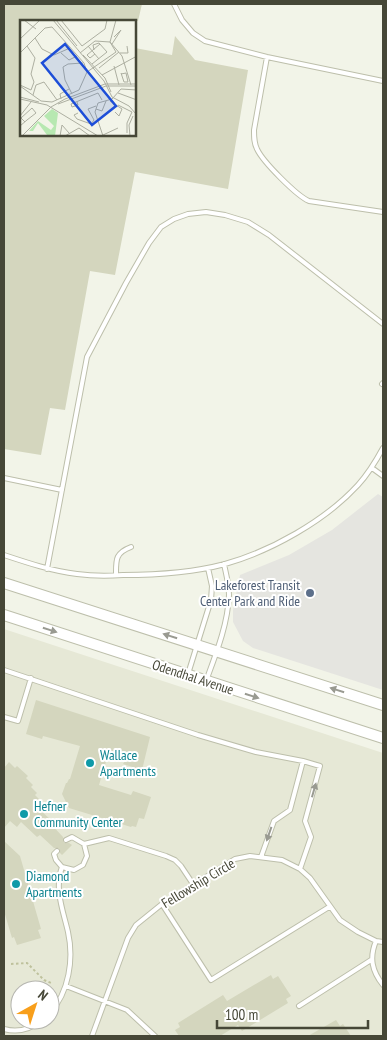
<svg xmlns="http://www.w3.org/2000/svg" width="387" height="1040" viewBox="0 0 387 1040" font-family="'PT Sans Narrow',sans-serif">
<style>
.residential{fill:#e6e8d6;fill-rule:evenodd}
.parking{fill:#e5e5e0}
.building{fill:#d4d6be}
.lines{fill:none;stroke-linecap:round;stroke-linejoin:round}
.service-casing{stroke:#bdbfab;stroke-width:6}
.tertiary-casing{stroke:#bdbfab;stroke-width:12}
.path{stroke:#bec19c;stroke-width:2;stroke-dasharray:2.5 2.5;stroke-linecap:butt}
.service{stroke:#fff;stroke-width:4}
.tertiary{stroke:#fff;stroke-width:10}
.oneway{fill:#999a91}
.service-dot{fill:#5c6f8a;stroke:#fff;stroke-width:2}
.culture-dot{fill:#0f9aa8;stroke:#fff;stroke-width:2}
.labels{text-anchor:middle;stroke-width:4;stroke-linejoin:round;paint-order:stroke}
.service-label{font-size:14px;fill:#4e5e75;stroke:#fff;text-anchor:end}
.street-label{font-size:14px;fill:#464737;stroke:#fff}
.culture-label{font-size:14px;fill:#0d838f;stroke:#fff;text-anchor:start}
.inset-road{fill:none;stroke:#adafa1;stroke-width:1}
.view{fill:#1d4ed8;fill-opacity:0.15;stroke:#1d4ed8;stroke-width:2.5}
.inset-edge{fill:none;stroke:#464737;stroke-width:2.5}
</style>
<rect width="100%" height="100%" fill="#f2f4e8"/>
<path class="residential" d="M4,629l379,124v283h-379zM20,990h30v30h-30z"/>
<path class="parking" d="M378,494l5,3v193l-130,-42 -10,-7 -10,-19v-12l7,-35 49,-20 43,-25z"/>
<path class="building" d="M4,4h138l-4,17h-117v114h114v-87l37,7 3,-19 20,24 53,10 -20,119 -93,-17 -20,103 -25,-4 -25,139 -15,-2 -9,47 -37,-6z
M36,700l114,37 -8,33 -19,-6 2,-3 -17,-6 -9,30 32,10 2,-4 18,6 -7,22 -5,-1 -3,9 -4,-1 -1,1 -62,-19 -7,-14 4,-11h1l2,-4h1l10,-33 -37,-10 -1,3 -16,-5z
M9,762l6,6 2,-2 11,10 -2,2 7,7 -2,2 6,6 -2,2 6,6 -5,5 16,15 -2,2 13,14 1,6h5l3,2 -10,10 -2,-2 -1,-5h-5l-14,-13 -3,2 -16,-15 -4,5 -7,-6 -6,7v-60z
M4,841l16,15 21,73 -3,1 3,8 -24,7 -3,-8 -2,1 -8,-27z
M271,975l2,4 5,-3 13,20 -5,3 2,4 -46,28 -4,-6 -18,11h-41l-4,-6 5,-3 -2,-4 45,-28 4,6z
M336,1020l4,6 3,-2 8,12h-43z"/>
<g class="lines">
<defs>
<path id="service" d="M174,4l8,16 11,13 12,8 62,16 116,24
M267,57l-13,73c0,8 0,13 3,19 6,13 40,47 52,52l74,11
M382,384l1,-1
M372,468l11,8
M4,478l58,12
M4,555c24,8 48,16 73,19 15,2 31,2 46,1 34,0 68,-2 102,-11 46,-13 100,-43 133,-79 10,-11 18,-24 25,-37
M47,569l40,-212 39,-74 23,-40 12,-16 13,-8 14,-5 18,-2 19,3 23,7 21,13 114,89
M116,575c0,-15 -1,-22 15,-28
M4,670l194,65 58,17 47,9 17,5 -15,55 6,16 -11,32
M188,674l23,-74 1,-14 -4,-18
M206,681c10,-27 22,-57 23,-86 0,-11 -3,-21 -5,-31
M4,717l14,4 13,-43
M66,840l6,-3 12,7
M57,851l-3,3 2,6 6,7
M261,857l13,-36 16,-11 13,-49
M162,904l49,76 118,-73
M376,941c-7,17 -4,30 7,44
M66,986l61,24 28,26
M299,1006l72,-46
M50,1013c19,-21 24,-54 18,-81 -5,-22 -14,-43 -6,-65l12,3 9,-5 4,-9 -3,-12 25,-6 57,18 9,4 6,6 12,18
M4,1029c14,4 27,0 38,-9
M92,1036l36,-98 8,-13 26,-21 73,-45 15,-3 32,4 18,9 10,9 30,42 18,12 18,9 7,1"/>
<path id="tertiary" d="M4,583l379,122
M4,615l379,123"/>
</defs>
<use href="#service" class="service-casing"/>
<use href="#tertiary" class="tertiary-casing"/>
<path class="path" d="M11,964l16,-1 17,17 7,3"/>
<use href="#service" class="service"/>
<use href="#tertiary" class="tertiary"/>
</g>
<defs><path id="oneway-solid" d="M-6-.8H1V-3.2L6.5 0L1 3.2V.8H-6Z" transform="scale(1.25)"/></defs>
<g class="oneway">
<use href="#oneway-solid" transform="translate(50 630) rotate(18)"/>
<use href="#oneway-solid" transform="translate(170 636) rotate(-162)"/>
<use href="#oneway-solid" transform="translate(337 690) rotate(-162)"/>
<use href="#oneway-solid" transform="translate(252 696) rotate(18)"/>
<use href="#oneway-solid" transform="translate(314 790) rotate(-74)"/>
<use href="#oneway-solid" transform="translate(269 834) rotate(109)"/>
</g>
<circle class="service-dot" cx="310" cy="593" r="5"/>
<g class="culture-dot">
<circle cx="90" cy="763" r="5"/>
<circle cx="24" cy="814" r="5"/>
<circle cx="16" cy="884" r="5"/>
</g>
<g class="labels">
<g class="service-label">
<text x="300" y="590">Lakeforest Transit<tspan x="300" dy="16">Center Park and Ride</tspan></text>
</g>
<g class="street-label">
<text transform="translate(193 677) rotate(18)" y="5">Odendhal Avenue</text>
<text transform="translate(198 883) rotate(-31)" y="5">Fellowship Circle</text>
</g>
<g class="culture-label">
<text x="100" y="760">Wallace<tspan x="100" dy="16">Apartments</tspan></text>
<text x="34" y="811">Hefner<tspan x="34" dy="16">Community Center</tspan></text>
<text x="26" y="881">Diamond<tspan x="26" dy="16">Apartments</tspan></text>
</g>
</g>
<g transform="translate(20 20)">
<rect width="116" height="116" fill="#f2f4e8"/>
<path d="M32,89l6,4 -3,23 -8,-1 -9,-12 -5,8h-4l9,-10 13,9 3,-4 -10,-10z" fill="#b7e8b1"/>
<path class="inset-road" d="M4,0l12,9M33,0l51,61 8,16 17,9 7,8M36,0l21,26M41,0l21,26 23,-17 2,-9M15,18l7,11 12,6 16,-7M0,19l20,-19M90,22l6,-22M92,24l9,-14 -7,7M68,26l11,13M0,33l25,-25 7,-1 32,36 3,9 -8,18 -27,12 -11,-1 -21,-15M41,33l8,7 8,-4M60,33l15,-12 15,1 12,14 9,29M100,33h8l-1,-7M75,34l-5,4 -3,-3 13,-11M63,35l22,23 6,14M72,44l15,-12 -8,-9 -6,2 1,5M94,46l5,19M79,48l20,-16M67,52l29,-20 -6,-10M101,53l3,9h4l-2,-9 -5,1M82,55l35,-19M0,65l11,5 3,-8 -3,-8 4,-16 -8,-12M98,73l19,7M52,74l-7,-14 -2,-13 5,-3 15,-1M13,75l3,-10 8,-3 13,18M0,77l19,5M0,79l27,6 51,31M41,79l-1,-5 9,-5M90,81l12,8 -3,7 -4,-4M57,82l1,3 -6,2 -1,-3 27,-11 4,7M38,84l48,-18h31M98,85l14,7 -5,11v10M76,89l6,2 4,-10M58,93l-4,2 3,4 14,5 3,-4 -6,-11 8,-3M0,96l11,-14M0,106l7,-6 9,-7 -4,-5 -11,10 4,4M83,115l15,-7M2,116l29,-29 14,-8 40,-15h32M40,116l2,-11 7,8M45,116l14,-8 11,8M83,116l-8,-24 3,-9 14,-4 9,-10 16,1M110,116l-1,-11 4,-9"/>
<path class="view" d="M45,24l51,62 -24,19 -50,-62z"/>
<rect width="116" height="116" class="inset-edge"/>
</g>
<rect width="387" height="1040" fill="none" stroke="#464737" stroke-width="10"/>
<g transform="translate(35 1005) rotate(39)"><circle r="24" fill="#ffffff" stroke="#b5b5af"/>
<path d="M0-4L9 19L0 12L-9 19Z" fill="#f89f1b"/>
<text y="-8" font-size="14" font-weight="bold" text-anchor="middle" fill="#464737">N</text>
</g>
<path d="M217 1020v8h151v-8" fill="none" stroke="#464737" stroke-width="2.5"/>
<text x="225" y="1020" font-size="15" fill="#464737" stroke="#ffffff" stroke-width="4" paint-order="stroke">100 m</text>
</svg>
